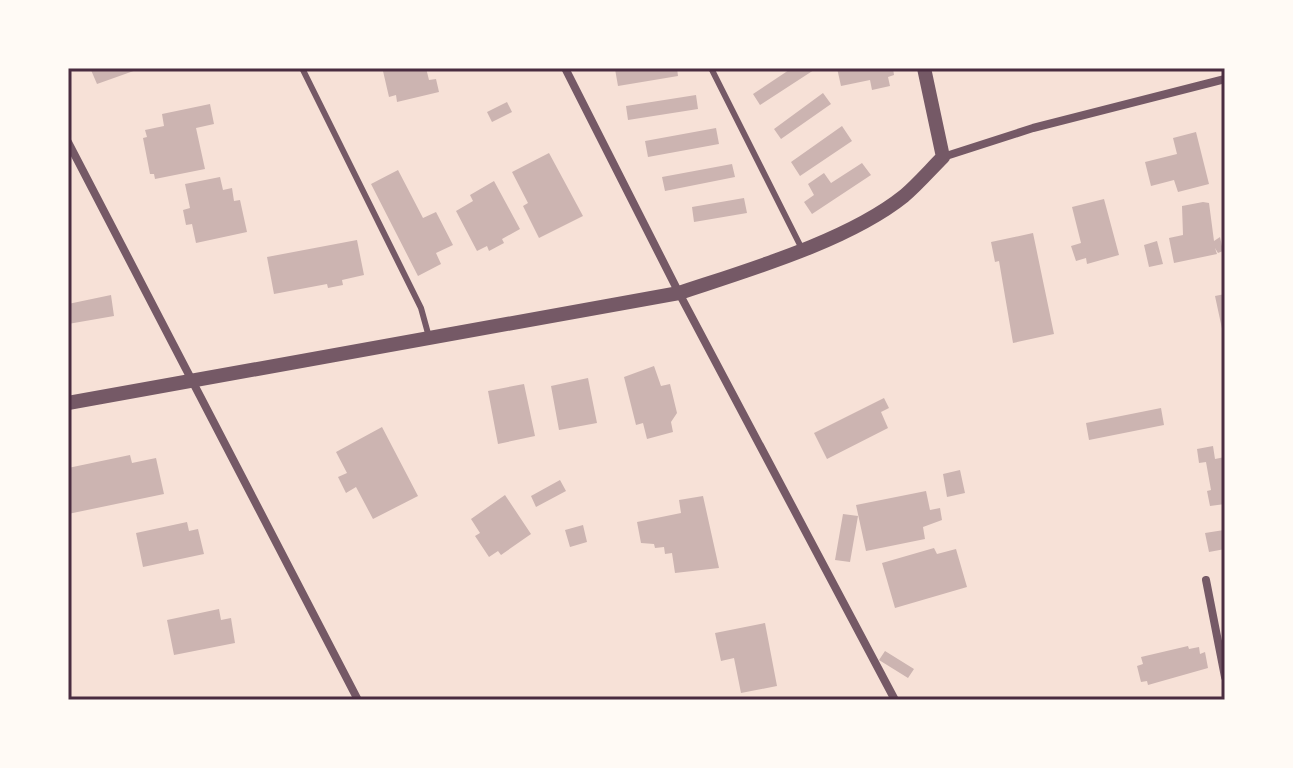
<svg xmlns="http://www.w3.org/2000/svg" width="1293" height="768" viewBox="0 0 1293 768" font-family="'Varela Round',sans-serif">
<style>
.building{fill:#ccb4b1}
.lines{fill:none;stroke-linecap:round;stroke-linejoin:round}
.service{stroke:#755966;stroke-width:6}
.minor{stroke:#755966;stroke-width:8}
.tertiary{stroke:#755966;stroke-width:14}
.neatline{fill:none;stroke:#4a2c40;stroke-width:3}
</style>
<rect width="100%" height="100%" fill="#f7e1d7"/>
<path class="building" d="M95,68h47l-45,16 -6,-14z
M391,68h35l3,12 7,-1 3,13 -42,10 -1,-7 -7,2 -6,-26z
M622,68h55l1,8 -60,10 -3,-17z
M792,68h25l-57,37 -7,-11z
M837,68h56l1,7 -6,2 2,9 -18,4 -2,-10 -29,6z
M823,93l8,11 -50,35 -7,-10z
M696,95l2,14 -70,11 -2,-14z
M507,102l5,10 -20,10 -5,-10z
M210,104l4,20 -18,4 9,41 -50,10 -1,-5h-4l-7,-36 4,-1 -2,-7 19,-4 -2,-12z
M842,126l10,15 -52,35 -9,-14z
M716,128l3,16 -71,13 -3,-16z
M1196,132l13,52 -31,8 -4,-12 -23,6 -6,-24 32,-8 -4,-16z
M549,153l34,63 -44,22 -16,-32 5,-3 -16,-31z
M862,163l9,12 -59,39 -8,-12 10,-7 -6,-11 16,-11 7,10z
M732,164l3,13 -70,14 -3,-14z
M398,170l25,48 13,-6 17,33 -17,8 5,11 -23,12 -47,-92z
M220,177l3,13 9,-2 2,13 6,-1 7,32 -51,11 -4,-19 -6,1 -3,-15 7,-2 -5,-24z
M494,181l26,48 -18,10 2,4 -15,8 -2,-5 -10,5 -21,-40 17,-10 -3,-6z
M744,198l3,15 -53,9 -2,-15z
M1104,199l15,56 -32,9 -1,-6 -10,3 -5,-15 10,-3 -9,-36z
M1203,202l6,1 5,38 6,-4 3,14 -5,2 -3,-5 2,6 -43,9 -5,-25 14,-3 -1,-29z
M1033,233l21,101 -41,9 -14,-82 -4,1 -4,-20z
M357,240l7,35 -22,5 1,5 -15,3 -1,-4 -53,10 -7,-37z
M1157,241l6,23 -14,3 -5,-22z
M1225,294v44h-1l-9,-42z
M111,295l3,21 -46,8v-20z
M654,366l7,20 9,-2 7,29 -6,9 2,10 -26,7 -4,-16 -7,2 -12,-48z
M588,378l9,45 -38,7 -8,-44z
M524,384l11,52 -37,8 -10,-53z
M884,398l5,10 -8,4 7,16 -61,31 -13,-26z
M1161,408l3,17 -75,15 -3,-17z
M382,427l36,69 -45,23 -17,-32 -10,6 -8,-16 9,-4 -11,-21z
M1213,446l2,13 10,-2v47l-15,2 -3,-15 4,-1 -5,-28 -7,1 -2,-14z
M130,455l2,8 24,-5 8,36 -96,20v-46z
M960,470l5,23 -18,4 -4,-23z
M560,480l6,11 -30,16 -5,-11z
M926,491l4,19 10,-2 2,12 -19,7 2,12 -59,12 -10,-46z
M505,495l26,39 -30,21 -3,-4 -9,6 -14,-21 5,-3 -9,-14z
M703,496l16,72 -44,5 -3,-20 -7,1 -1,-7 -9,1 -1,-4 -13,-1 -4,-21 44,-9 -2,-13z
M843,514l15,2 -8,46 -15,-2z
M187,522l2,9 9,-2 6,25 -61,13 -7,-34z
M583,525l4,17 -17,5 -5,-17z
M1224,530l1,19 -16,3 -4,-19z
M934,548l3,6 19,-5 11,38 -72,21 -13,-45z
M219,609l2,11 10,-2 4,25 -61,12 -7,-35z
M765,623l12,63 -36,7 -7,-35 -13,3 -6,-28z
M1188,646l1,3 10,-2 1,7 5,-2 3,16 -60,17 -1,-4 -6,1 -4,-16 6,-2 -2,-7z
M885,651l29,18 -6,9 -29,-18z"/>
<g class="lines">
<path class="service" d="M302,68l119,240 8,29
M711,68l91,181"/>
<path class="minor" d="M565,68l114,225 216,407
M68,142l290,558
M943,157l90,-29 192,-49
M1206,580l19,97"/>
<path class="tertiary" d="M68,403l611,-110c69,-23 169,-52 225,-97 14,-12 26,-26 39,-39l-19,-89"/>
</g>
<rect width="1293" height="768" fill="none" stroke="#fffaf5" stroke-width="140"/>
<rect x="70" y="70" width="1153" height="628" class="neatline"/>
</svg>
